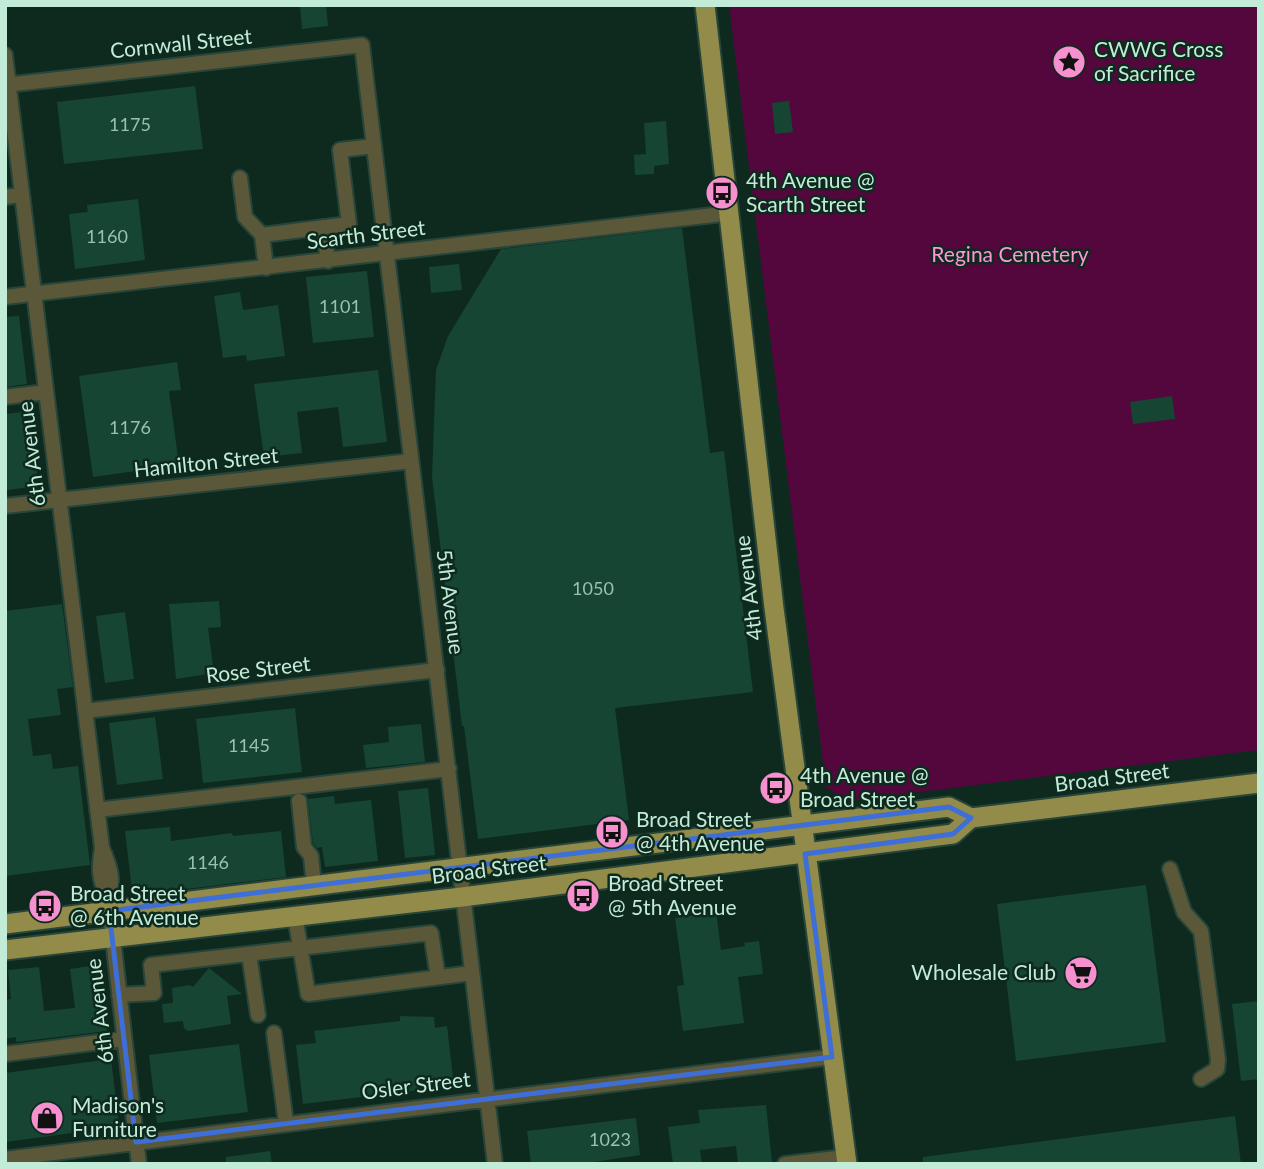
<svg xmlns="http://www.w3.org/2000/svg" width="1264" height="1169" viewBox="0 0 1264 1169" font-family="Lato,sans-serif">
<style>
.green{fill:#53073d}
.building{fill:#164533}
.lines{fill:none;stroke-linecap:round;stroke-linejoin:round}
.minor-casing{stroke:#274539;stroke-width:18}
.major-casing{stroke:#274539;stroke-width:23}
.minor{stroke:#5b583a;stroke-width:14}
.major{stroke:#928b4a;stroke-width:19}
.marked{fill:none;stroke:#3e6ed8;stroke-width:5;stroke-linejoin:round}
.labels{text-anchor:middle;stroke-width:5;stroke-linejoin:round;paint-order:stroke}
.number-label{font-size:18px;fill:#97c2ae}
.street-label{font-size:21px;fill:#c2ecd7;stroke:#0e2a1f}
.poi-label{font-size:21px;fill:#c2ecd7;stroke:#0e2a1f;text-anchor:start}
.park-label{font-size:21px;fill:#ff96d5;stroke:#0e2a1f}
</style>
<rect width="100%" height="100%" fill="#0e2a1f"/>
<path class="green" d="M729,5h530v745l-412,51 -21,-14z"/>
<path class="building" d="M300,5h26l2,21 -26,3z
M195,86l8,63 -139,15 -7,-62z
M789,101l4,31 -18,2 -3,-31z
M666,121l3,43 -15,2v8l-19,1 -1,-20 12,-1 -2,-31z
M138,199l7,61 -70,9 -6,-55 19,-2 -1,-7z
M682,228l28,225 14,-2 29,241 -138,16 14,112 -151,19 -14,-113h-2l-30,-249 4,-107 12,-34 53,-87z
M459,264l3,26 -31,3 -2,-26z
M367,271l7,66 -61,6 -7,-66z
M240,292l3,18 35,-5 7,51 -38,5 -1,-6 -23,3 -9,-62z
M19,316l8,68 -22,3v-70z
M177,362l4,28 -12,1 10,74 -86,12 -14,-101z
M378,370l9,72 -44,5 -5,-40 -41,5 5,41 -38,4 -10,-73z
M1172,396l3,23 -42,5 -3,-22z
M32,411l6,75 -31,4 -2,-76z
M219,601l2,26 -13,1 6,45 -38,6 -7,-75z
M62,604l11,83 -16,2 4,26 -33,4 5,37 18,-2 2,15 25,-3 12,99 -85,11v-265z
M125,612l9,67 -29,4 -9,-67z
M295,708l7,64 -99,11 -7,-64z
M155,717l8,62 -46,6 -8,-62z
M421,724l4,38 -59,6 -3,-23 26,-3 -1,-15z
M428,788l7,67 -30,3 -7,-67z
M334,796l1,8 36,-4 7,61 -53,6 -3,-20 -5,1 -4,-5 -5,-44z
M170,827l1,14 61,-8 1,3 48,-5 5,46 -149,18 -5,-5 -7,-59z
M1146,885l20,157 -150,19 -19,-157z
M716,912l5,38 24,-4 -1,-3 15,-2 4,33 -25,3 6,46 -61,8 -6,-45 7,-1 -9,-67z
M98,965l9,66 -91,11v-5l-11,2v-39l6,-1 -3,-29 31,-3 5,44 31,-3 -5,-39z
M209,968l33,26 -15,2 4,28 -43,7 -4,-3 -1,-7 -19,2 -2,-19 11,-1 -1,-15 18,-3 3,2z
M1259,1001v78l-18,2 -9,-77z
M400,1016l34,1 1,11 12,-2 7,60 -151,18 -7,-59 20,-2 -2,-12 86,-10z
M239,1044l9,68 -91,11 -8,-68z
M111,1059l8,65 -32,4v3l-82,11v-69z
M766,1105l6,57 -34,2 -2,-18 -36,4 2,14h-29l-5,-37 32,-4 -2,-13z
M1235,1116l6,48h-318v-7z
M636,1118l4,37 -59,9h-50l-4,-33z
M270,1151l2,13h-46v-7z"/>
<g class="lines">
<defs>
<path id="minor" d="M5,55l97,793c-3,17 -4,33 6,48l31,268
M5,85l357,-40 133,1119
M240,178l5,39 17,18
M5,197l17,-2
M323,227l5,34
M266,268l-4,-33 87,-11 -9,-74 34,-4
M5,297l726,-84
M5,397l41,-5
M5,506l406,-45
M85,711l352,-41
M299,801l5,46 7,9 3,29
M97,810l352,-41
M102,848c7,16 13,32 6,48
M1170,869l14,43 17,19 17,129 -1,9 -16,10
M295,916l13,78 164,-21
M249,954l9,61
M119,995l35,-2 -3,-28 280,-32 7,44
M274,1033l12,90
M5,1054l119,-15
M5,1159l827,-102
M785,1164l61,-7"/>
<path id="major" d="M705,5l69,603 73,556
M5,924l944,-117 22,11 288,-35
M5,950l457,-53 491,-63 18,-16"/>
</defs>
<use href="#minor" class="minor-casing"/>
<use href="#major" class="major-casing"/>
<use href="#minor" class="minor"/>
<use href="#major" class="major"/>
</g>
<path class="marked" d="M949,807l22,11 -18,16 -148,20 27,203 -696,85 -27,-231z"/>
<defs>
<symbol id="sight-disc" viewBox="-11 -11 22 22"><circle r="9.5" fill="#f790ce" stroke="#0e2a1f"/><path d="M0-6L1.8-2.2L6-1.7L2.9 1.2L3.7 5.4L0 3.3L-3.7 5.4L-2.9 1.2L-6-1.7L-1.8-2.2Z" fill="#111"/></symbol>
<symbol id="bus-disc" viewBox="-11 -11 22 22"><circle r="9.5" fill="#f790ce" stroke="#0e2a1f"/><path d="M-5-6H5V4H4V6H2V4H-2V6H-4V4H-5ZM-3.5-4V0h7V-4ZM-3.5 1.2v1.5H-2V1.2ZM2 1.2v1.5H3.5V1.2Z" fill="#111"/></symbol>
<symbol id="supermarket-disc" viewBox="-11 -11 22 22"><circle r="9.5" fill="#f790ce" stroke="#0e2a1f"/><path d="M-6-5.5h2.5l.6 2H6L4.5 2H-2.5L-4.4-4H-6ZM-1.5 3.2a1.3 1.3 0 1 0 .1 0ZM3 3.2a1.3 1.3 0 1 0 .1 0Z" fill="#111"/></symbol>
<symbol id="shop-disc" viewBox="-11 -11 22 22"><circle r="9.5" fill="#f790ce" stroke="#0e2a1f"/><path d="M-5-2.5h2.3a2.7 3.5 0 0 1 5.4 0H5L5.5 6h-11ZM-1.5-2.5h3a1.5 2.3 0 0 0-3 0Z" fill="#111"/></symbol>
</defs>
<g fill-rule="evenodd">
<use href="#sight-disc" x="1050" y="43" width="38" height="38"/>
<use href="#bus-disc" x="703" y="174" width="38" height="38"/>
<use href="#bus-disc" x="757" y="769" width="38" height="38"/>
<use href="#bus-disc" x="593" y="813" width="38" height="38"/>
<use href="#bus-disc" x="564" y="877" width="38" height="38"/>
<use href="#bus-disc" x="26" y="887" width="38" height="38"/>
<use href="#supermarket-disc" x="1062" y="954" width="38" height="38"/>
<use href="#shop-disc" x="28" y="1099" width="38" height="38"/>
</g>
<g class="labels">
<g class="number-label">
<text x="130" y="131">1175</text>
<text x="107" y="243">1160</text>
<text x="340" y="313">1101</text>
<text x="130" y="434">1176</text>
<text x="593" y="595">1050</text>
<text x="249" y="752">1145</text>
<text x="208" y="869">1146</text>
<text x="610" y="1146">1023</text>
</g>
<g class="street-label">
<text transform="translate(181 44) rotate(-6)" y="7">Cornwall Street</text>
<text transform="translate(366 235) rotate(-7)" y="7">Scarth Street</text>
<text transform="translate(32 454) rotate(-97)" y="7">6th Avenue</text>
<text transform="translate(206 463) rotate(-6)" y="7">Hamilton Street</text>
<text transform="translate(749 588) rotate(-97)" y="7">4th Avenue</text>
<text transform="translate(450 602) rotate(83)" y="7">5th Avenue</text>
<text transform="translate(258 670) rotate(-7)" y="7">Rose Street</text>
<text transform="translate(1112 778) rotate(-7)" y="7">Broad Street</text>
<text transform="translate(489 870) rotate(-7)" y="7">Broad Street</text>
<text transform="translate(100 1011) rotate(-97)" y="7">6th Avenue</text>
<text transform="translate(416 1086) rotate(-7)" y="7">Osler Street</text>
</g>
<g class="poi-label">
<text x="1094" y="57">CWWG Cross<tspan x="1094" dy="24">of Sacrifice</tspan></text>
<text x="746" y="188">4th Avenue @<tspan x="746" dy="24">Scarth Street</tspan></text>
<text x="800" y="783">4th Avenue @<tspan x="800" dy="24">Broad Street</tspan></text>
<text x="636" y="827">Broad Street<tspan x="636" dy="24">@ 4th Avenue</tspan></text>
<text x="608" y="891">Broad Street<tspan x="608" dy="24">@ 5th Avenue</tspan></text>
<text x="70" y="901">Broad Street<tspan x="70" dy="24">@ 6th Avenue</tspan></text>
<text x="1056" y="980" text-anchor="end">Wholesale Club</text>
<text x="72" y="1113">Madison's<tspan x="72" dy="24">Furniture</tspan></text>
</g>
<g class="park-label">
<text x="1010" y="262">Regina Cemetery</text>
</g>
</g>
<rect width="1264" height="1169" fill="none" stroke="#c2ecd7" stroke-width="14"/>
</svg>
